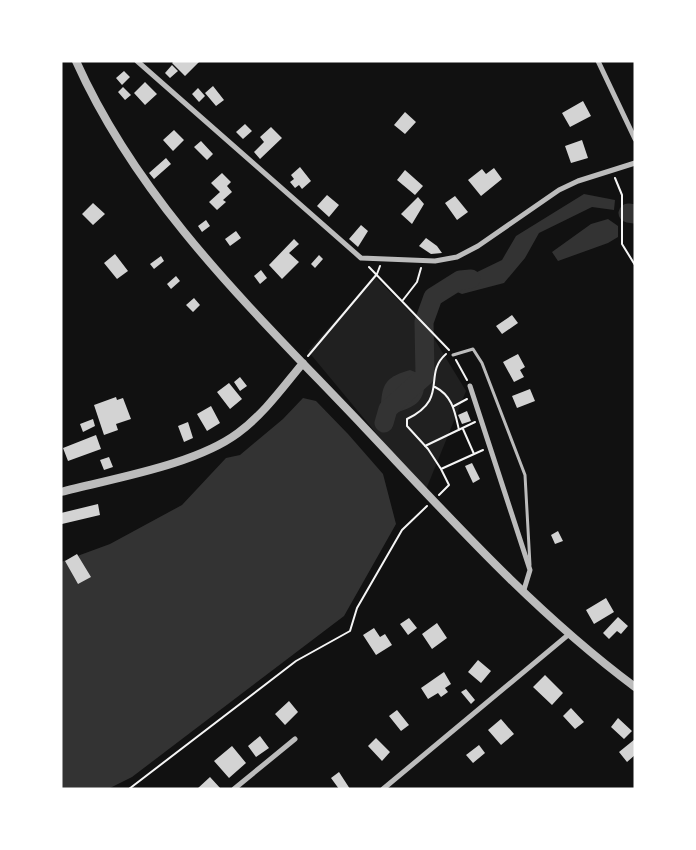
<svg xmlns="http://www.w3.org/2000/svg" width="696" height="850" viewBox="0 0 696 850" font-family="Roboto,sans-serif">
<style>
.green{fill:#202020}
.water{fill:#333}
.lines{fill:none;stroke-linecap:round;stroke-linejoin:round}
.river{stroke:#333;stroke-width:19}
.building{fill:#d3d3d3}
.path{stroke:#f5f5f5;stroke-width:2}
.service{stroke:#bcbcbc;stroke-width:3}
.minor{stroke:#bcbcbc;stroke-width:5}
.tertiary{stroke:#bcbcbc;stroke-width:8}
</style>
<rect width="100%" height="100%" fill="#111"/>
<path class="green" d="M375,277l55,55 36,59 -41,101 -117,-141z"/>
<path class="water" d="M584,194l31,6 -1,10 -22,-3 -53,26 -14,25 -21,25 -42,11 -17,-7 -1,-7 21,-9 6,4 31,-15 14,-24z
M608,219l10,7v11l-10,6 -50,18 -6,-9 39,-28z
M410,370l15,6c0,26 -8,30 -30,37l-14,-7c1,-24 6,-29 29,-36z
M303,398l13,3 32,33 35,40 13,50 -52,92 -212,161 -24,12h-47v-227l49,-18 72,-39 44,-47 14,-3 43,-36z"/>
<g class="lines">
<path class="river" d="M628,213l7,1
M384,423l4,-14 37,-33 -1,-54 9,-25 27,-17 11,-1"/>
</g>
<path class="building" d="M174,61h26l-15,15 -13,-13z
M172,65l6,6 -8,7 -5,-5z
M124,71l6,6 -8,8 -6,-7z
M145,82l12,12 -12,11 -11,-12z
M213,86l11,14 -8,6 -11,-13z
M123,87l8,8 -6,5 -7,-8z
M198,88l7,8 -6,6 -7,-8z
M583,101l8,15 -21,11 -8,-14z
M405,112l11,10 -11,12 -11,-9z
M245,124l7,7 -9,8 -7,-7z
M271,127l11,11 -22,21 -6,-7 10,-10 -4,-5z
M174,130l10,10 -11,11 -10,-11z
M582,140l6,18 -17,5 -6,-17z
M201,141l12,13 -6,6 -13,-13z
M166,158l5,6 -17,15 -5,-6z
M300,167l11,14 -9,8 -3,-4 -4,3 -5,-6 4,-3 -3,-4z
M494,168l8,11 -21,17 -13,-16 14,-11 4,5z
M405,170l18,16 -8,9 -18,-15z
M222,173l9,9 -4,4 5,6 -9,8 3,2 -9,8 -8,-8 11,-10 -9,-9z
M327,195l12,10 -10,12 -12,-11z
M455,196l13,16 -11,8 -12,-17z
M418,197l6,7 -12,20 -11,-10z
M93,203l12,11 -12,11 -11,-11z
M206,220l4,6 -8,6 -4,-6z
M361,225l7,6 -10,16 -9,-8z
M236,231l5,7 -11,8 -5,-7z
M426,238l11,8 5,7 -11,1 -12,-8z
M294,239l5,5 -10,9 10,9 -17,17 -13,-14z
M115,254l13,17 -11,8 -13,-16z
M319,255l4,4 -8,9 -4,-4z
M161,256l3,5 -10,8 -4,-5z
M261,270l6,8 -7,6 -6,-8z
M176,276l4,5 -9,8 -4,-5z
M194,298l6,7 -7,7 -7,-7z
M512,315l6,8 -16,11 -6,-8z
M518,354l7,13 -5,3 4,7 -10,5 -11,-20z
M240,377l7,9 -7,5 -6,-9z
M229,383l13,16 -12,10 -13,-17z
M530,389l5,12 -18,7 -5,-12z
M116,397l1,3 6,-2 8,21 -15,5 2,6 -14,5 -10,-30z
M211,406l9,17 -13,8 -10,-17z
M467,411l4,10 -9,3 -4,-9z
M93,419l2,7 -12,6 -3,-8z
M188,422l5,16 -9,4 -6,-16z
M96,435l5,14 -33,12 -5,-13z
M109,457l4,10 -9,3 -4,-10z
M472,463l8,16 -7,4 -8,-17z
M98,504l2,11 -38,9 -1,-11z
M558,531l5,10 -8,3 -4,-9z
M77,554l14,23 -13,7 -13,-23z
M606,598l8,14 -20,12 -8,-14z
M618,617l10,9 -7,8 -4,-3 -8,8 -6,-6z
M409,618l8,10 -9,7 -8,-11z
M437,623l10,15 -15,11 -10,-15z
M374,628l6,9 5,-3 7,11 -16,10 -13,-20z
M478,660l13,11 -10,12 -13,-11z
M444,672l7,12 -6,4 3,4 -7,5 -3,-4 -10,6 -7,-11z
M545,675l18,18 -11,12 -19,-18z
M466,689l9,11 -4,4 -10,-12z
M289,701l9,11 -13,13 -10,-11z
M571,708l13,14 -9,7 -12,-13z
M397,710l12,15 -8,6 -12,-15z
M618,718l14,13 -8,8 -13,-12z
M501,719l13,15 -13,11 -13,-15z
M260,736l9,12 -13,9 -8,-11z
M376,738l14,14 -8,9 -14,-15z
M635,739v16l-8,7 -8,-10z
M479,745l6,8 -12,10 -7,-8z
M232,746l14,17 -17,15 -15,-17z
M339,772l11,17h-11l-8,-11z
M210,777l11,12h-24z"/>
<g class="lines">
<path class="path" d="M615,178l7,17v49l13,21
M369,267l80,83
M403,300l14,-18 4,-14
M446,354c-24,21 4,44 -39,65v7l21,23 13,20 42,-19
M308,356l69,-82 3,-8
M456,360l11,20
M435,387c18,9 20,26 24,43
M454,406l13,-7
M463,429l11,25
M425,446l50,-24
M439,495l10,-10 -8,-16
M129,789l167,-128 54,-30 7,-23 45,-78 25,-24"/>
<path class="service" d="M453,355l20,-6 9,14 43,112 5,90"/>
<path class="minor" d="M137,61l224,197 74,3 22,-4 21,-11 81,-56 19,-9 57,-18
M598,61l37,78
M470,386l60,184 -7,23
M234,789l61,-50
M383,789l185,-154"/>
<path class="tertiary" d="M76,61c65,145 179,251 287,365 87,92 170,185 272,261
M61,492c53,-14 134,-27 177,-59 26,-19 45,-46 65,-70"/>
</g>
<rect width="696" height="850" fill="none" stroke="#ffffff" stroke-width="125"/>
</svg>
